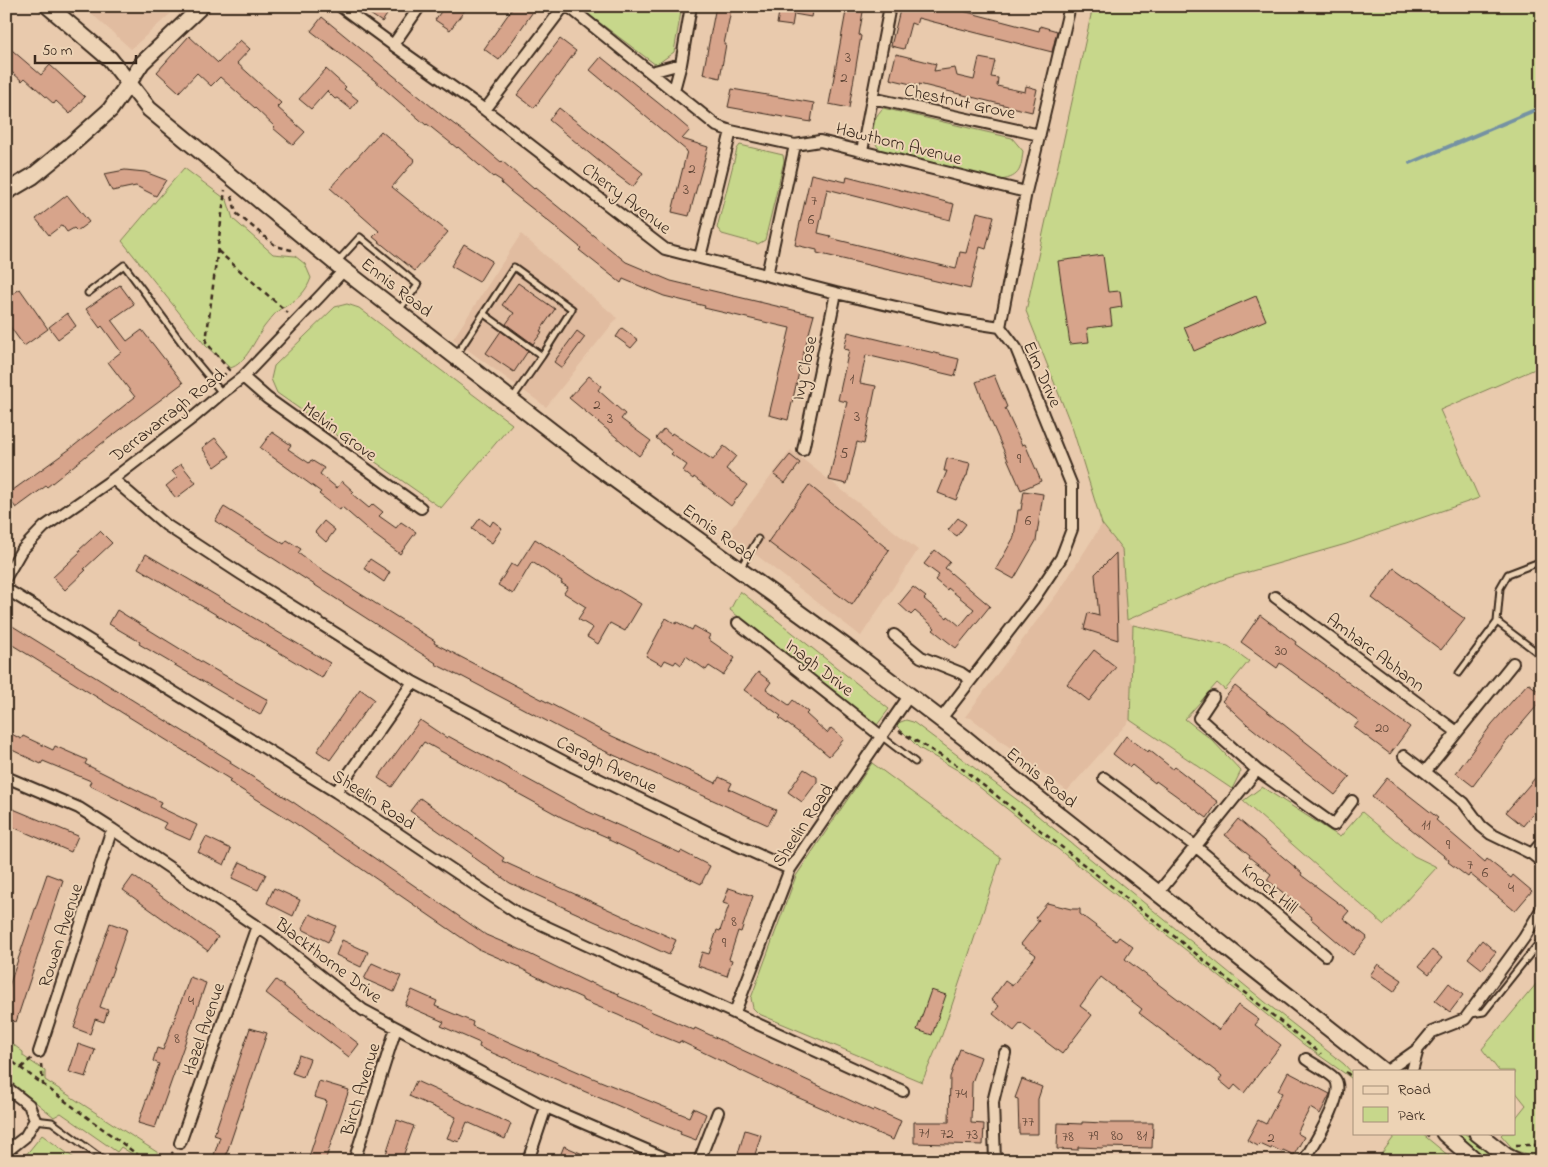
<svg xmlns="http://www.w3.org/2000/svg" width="1548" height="1167" viewBox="0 0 1548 1167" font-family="'Indie Flower',sans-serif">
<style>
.built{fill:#e1bca0}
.green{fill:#c7d78b;stroke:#818054}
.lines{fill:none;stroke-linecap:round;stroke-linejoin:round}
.stream{stroke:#7592a3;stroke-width:4}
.building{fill:#d7a48b;stroke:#3b2a1e}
.service-casing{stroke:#3b2a1e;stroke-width:9}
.minor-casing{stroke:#3b2a1e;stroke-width:14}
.tertiary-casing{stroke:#3b2a1e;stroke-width:18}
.secondary-casing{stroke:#3b2a1e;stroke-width:19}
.path{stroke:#3b2a1e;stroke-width:2.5;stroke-dasharray:5 4;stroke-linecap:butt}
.service{stroke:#edd3b5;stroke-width:5}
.minor{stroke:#edd3b5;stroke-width:10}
.tertiary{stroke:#edd3b5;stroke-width:14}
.secondary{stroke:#edd3b5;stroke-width:15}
.labels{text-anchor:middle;stroke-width:4;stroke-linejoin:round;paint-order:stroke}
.number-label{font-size:15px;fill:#624839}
.street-label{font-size:18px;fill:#3b2a1e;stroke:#edd3b5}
</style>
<rect width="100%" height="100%" fill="#e9caad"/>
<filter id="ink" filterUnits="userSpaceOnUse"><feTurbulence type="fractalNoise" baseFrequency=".02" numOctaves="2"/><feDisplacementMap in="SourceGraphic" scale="10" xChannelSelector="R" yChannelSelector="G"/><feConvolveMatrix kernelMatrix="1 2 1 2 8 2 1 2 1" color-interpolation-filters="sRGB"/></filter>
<g filter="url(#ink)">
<path class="built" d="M83,6h96l-48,43z
M521,234l96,84 -71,89 -93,-68z
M791,450l127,100 -57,86 -133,-103z
M1102,524l20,25 5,71 6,5 -3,95 -63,71 -96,-73 -6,-1 97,-130z"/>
<path class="green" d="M580,6h102l-8,46 -18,13 -76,-57z
M1093,6h449v360l-102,44 39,88 -133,46 -122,35 -97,41 -5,-71 -20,-25 -29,-94 -47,-119z
M883,108l129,30 11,13c-2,17 -2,26 -22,29l-119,-28c-14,-15 -13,-29 1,-44z
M740,145l43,10 1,6 -19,79 -7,4 -36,-10 -5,-6 20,-79z
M184,168l43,32 6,19 40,35 22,2 10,8 6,14c-5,14 -12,20 -25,28 -2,2 -5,2 -7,4 -5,4 -11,12 -15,17 -8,11 -19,38 -34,41l-25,-23 -83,-104z
M347,304l12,4 153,116 -71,84 -164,-115 -6,-14 3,-13 61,-59z
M740,591l149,118 -12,16 -147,-115z
M1133,625l95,21 21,15 -24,29 -8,-7 -32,36 27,21 29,31 -9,18 -102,-69z
M906,720l7,2 119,89 238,195 74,58 10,11v5l-51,-36 -93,-75 -251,-198 -40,-23 -22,-22 1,-3z
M872,763l129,95 -59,177 -20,47 -163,-68 -6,-6 -2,-10 45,-122z
M1262,787l78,50 22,-25 52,44 23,11 -53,58 -141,-124z
M1542,977v182h-1l-27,-9 -13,-15 2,-2h11v-13l12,-15 -12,-15v-19h-15l-17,-22z
M6,1039l17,13v4l22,15v9l118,76 -5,5h-15l-22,-14 -4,5 -56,-39 -7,4 -48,-39z
M1397,1133h24l34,28h-79z
M1457,1133h7l37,28h-11z
M42,1135l36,26h-57z"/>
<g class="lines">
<path class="stream" d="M1410,163l132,-56"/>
</g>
<path class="building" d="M358,6h35l-11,16z
M445,6h23l-18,24 -15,-10z
M514,6h23l-38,54 -15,-11z
M716,6h16l-8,38h2l-6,34 -17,-4z
M780,6h33l-2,11 -17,-3 -2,12 -15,-2z
M847,6h17l-5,29 2,1 -12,72 -20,-4z
M901,6h43l95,25 1,-5 17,5 -5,21 -134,-34 -2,7 -5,-2 -7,26 -13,-3z
M322,17l121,99 31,23 27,23 1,-1 32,28 1,-1 91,74 45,19 143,34 -11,40 -15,65 -19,-5 21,-87 -86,-20 1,-2 -41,-10 -41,-17 -2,4 -42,-33 2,-2 -23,-19 -48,-38 -9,-8 1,-2 -8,-5 -1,1 -35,-30 -1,1 -30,-24 -1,1 -52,-45 -63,-49z
M189,36l29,27 22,-23 10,9 -13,14 44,40 -4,4 28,25 -12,13 -20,-17 2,-1 -20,-19 -35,-31 -9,9 -14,-13 -18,19 -22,-20z
M560,39l16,12 -42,57 -17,-13z
M6,45l35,30 9,-10 35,32 -15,17 -14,-13 -2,3 -29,-26 -3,3 -16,-14z
M896,54l40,10 -2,7 21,-3 2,8 17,4 5,-22 16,3 -4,16 7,1 -1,8 28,6 1,-6 11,3 -5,23 -113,-28v2l-29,-7z
M601,57l61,49 28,24 -8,9 26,8 -19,69 -17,-4 15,-61 -97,-81z
M326,69l20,18 -2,2 14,11 -7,9 -14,-11 -2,1 -8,-8 -16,18 -12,-10z
M732,89l82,14 -3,19 -83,-15z
M559,108l84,65 -10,14 -27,-20 -57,-47z
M381,131l34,29 -23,27 56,45 -33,39 -42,-34 6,-6 -49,-43z
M125,170l20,2 21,8 -10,16 -20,-10 -24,5 -8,-17z
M811,174l35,8 1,-6 107,28 -4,16 -123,-31 -9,44 13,3 -1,2 126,31 4,-17 6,1 11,-41 17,4 -8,33 -6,-2 -10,42 -153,-36v-3l-22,-5z
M67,195l22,27 -12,9 -3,-3 -7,4 -5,-7 -13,10 -13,-16z
M464,244l28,17 -13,21 -28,-16z
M1103,255l5,37 12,-1 2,16 -12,2 2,16 -25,3 2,14 -19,2 -12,-83z
M518,283l37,26 -15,22 2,1 -9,12 -27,-20 8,-11 -12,-8z
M120,285l14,19 -23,16 16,21 15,-11 41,53 -82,61 -54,43 -1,-1 -30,22 -10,-13 64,-46 65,-52 -27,-35 13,-10 -19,-26 -2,2 -14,-19z
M20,289l28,40 -24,17 -18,-25v-23z
M1256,296l10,24 -72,31 -10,-24z
M67,313l9,13 -18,13 -9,-12z
M622,328l16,12 -7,8 -15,-11z
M501,331l27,20 -14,21 -28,-19z
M577,331l8,6 -23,31 -8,-6z
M848,332l111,27 -4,17 -89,-21 -6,28 16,3 -12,58 -7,-2 -10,42 -18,-4 18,-78 -9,-2 11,-50 -5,-1z
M994,375l13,32 -2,1 17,37 3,-1 16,37 -20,9 -31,-71 -14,-37z
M589,376l12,10 -3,4 27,24 -4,5 30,22 -12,15 -70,-58z
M664,429l7,6 1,-2 41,27 11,-14 12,10 -10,13 21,16 -16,21 -37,-29 -1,2 -10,-8 4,-6 -16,-11 2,-2 -17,-14z
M272,432l19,13 -3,4 21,14 2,-3 13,8 -4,6 17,14 5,-7 12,11 -2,2 17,14 4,-4 10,8 -4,4 17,12 5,-6 15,10 -16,22 -28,-21 -30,-26 -2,3 -21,-16 2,-2 -61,-44z
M215,438l15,18 -15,11 -13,-19z
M790,455l10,8 -15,20 -11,-8z
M947,458l23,5 -3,13h-1l-10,24 -18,-7 9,-22h-3z
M181,464l15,19 -20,15 -10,-12 11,-9 -5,-6z
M809,485l80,65 -37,55 -84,-63z
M1024,491l19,3 -7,47 -22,38 -18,-10 18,-32 4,-27h3z
M224,507l60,37 3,-4 14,9 -3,4 12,9 125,79 -1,2 178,93 104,47 3,-6 13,6 -3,6 47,21 -8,15 -170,-77 -137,-72v1l-26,-13 1,-1 -129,-83 -92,-59z
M480,518l10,8 3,-5 9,7 -10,15 -20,-14z
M958,518l8,6 -9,12 -9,-6z
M324,521l11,9 -9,12 -11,-10z
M100,531l12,12 -28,26 2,1 -21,20 -12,-13 27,-25 -1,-2z
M535,539l80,51 1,-1 25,15 -16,27 -15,-8 -12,21 -11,-7 6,-9 -15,-9 8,-12 -22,-14 4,-6 -7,-4 1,-2 -30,-19 -19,32 -15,-9 13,-21 6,3z
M935,550l15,12 -5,6 45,38 -34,42 -23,-18 2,-2 -20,-17 -4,4 -12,-11 14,-17 13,10 -2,2 23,19 1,-2 12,10 14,-17 -26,-21 -1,2 -12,-10 4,-5 -15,-11z
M1116,553l2,87 -34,-11 4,-16 11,3 -4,-42z
M146,554l184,109 -8,15 -184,-110z
M370,559l20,13 -6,10 -20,-14z
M1394,568l71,51 -24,31 -69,-52z
M117,610l86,53 65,37 -8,15 -121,-71 1,-2 -31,-18z
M1260,615l36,27 -1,2 115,83 -20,27 -36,-27 5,-6 -79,-58 -3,5 -36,-26z
M666,618l10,6 1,-2 15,8 2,-4 16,9 -2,4 27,19 -12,17 -14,-9 -3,4 -20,-14 -5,9 -5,-4 -2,3 -9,-4 -3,5 -16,-9z
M6,622l225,139 -1,2 63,39 193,133 31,13 72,35v-1l30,12 -1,2 33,14 -1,1 44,19 1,-2 178,83 1,-2 27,12 -8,19 -32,-14v1l-32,-15v-1l-46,-20 -103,-50 -1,2 -27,-11v-1l-34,-16 -36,-15v-2l-31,-14 -31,-16v-1l-42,-18 -186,-128 -63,-39 2,-2 -225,-139z
M1094,650l22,17 -27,34 -22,-17z
M758,672l13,10 -5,7 23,16 4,-5 15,12 -2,2 21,19 4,-5 13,11 -15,17 -13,-11 -37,-27 2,-2 -37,-26z
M1528,683l14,11v6l-36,42 -33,44 -17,-13 36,-49z
M1235,686l115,91 -15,18 -87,-70 -26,-24z
M360,689l14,10 -44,61 -13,-9z
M420,720l27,18 1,-2 134,73 98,44 1,-2 29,15 -9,18 -92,-44v-2l-46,-20 -139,-76 -32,45 -14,-9z
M6,731l15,8 2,-3 30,14 2,-4 32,14 -2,4 76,38 -2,5 38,18 -7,15 -27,-12 3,-5 -77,-38 2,-4 -48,-20 -2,3 -35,-17z
M1126,736l22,16 1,-2 24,19 2,-2 18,14 -1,1 26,20 -11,16 -51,-37 -1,2 -23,-18 -2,2 -17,-13z
M804,769l13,8v5l-15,20 -14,-10z
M1542,770v33l-19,23 -17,-14z
M1387,778l51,40 -2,2 49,42 2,-3 24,19 2,-3 19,16 -17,20 -45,-37 -2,3 -20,-15 1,-2 -77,-63z
M420,798l84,60 -2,3 174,79 -7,15 -159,-72 -38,-27 1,-1 -63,-44z
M6,806l72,30 -7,16 -65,-28z
M1238,819l64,54 -1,2 48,36 -6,7 24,19 -14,18 -42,-36 1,-2 -23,-18 1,-1 -23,-18 4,-6 -22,-17 1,-2 -25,-20z
M206,837l25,12 -7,16 -26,-13z
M240,862l26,12 -8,16 -26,-12z
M47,874l16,6 -47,142 -10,-3v-24z
M133,876l85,61 -10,14 -85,-61z
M274,888l26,12 -7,16 -26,-13z
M729,888l24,8 -12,36 -3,-1 -9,28 3,1 -5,16 -29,-10 4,-14 7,2 8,-24 3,1 9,-26 -6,-2z
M1047,903l24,6h9v5l36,27 3,-4 14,10 -8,12 94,71 19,-25 21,15 -4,5 26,20 -37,48 -9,-8 -4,5 -12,-10 3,-4 -83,-63 3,-4 -41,-32 -21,29 12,9 -30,39 -41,-31 -7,8 -21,-17 6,-8 -8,-6 14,-19 7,5 24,-31 -15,-11 18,-23 -4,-3z
M310,914l26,12 -8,16 -26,-13z
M110,923l17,6 -27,78 8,3 -4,12 -9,-3 -5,15 -16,-6z
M342,940l26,12 -7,15 -25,-12z
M1482,940l14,12 -14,17 -14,-11z
M1432,950l10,8 -13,16 -10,-8z
M372,963l29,13 -7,16 -30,-13z
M1378,964l24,16 -8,12 -24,-17z
M190,977l16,6 -51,145 -17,-5 21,-59 -6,-3 4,-13 6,2z
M276,980l83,64 -10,13 -83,-64z
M1449,983l14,12 -13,17 -15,-11z
M412,990l25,11 -2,5 38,16 -1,4 116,50 101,41 4,-9 13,6 -10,26 -16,-6 1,-2 -39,-16 -138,-59v1l-25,-11 1,-4 -39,-17 3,-4 -39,-17z
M931,990l15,5 -14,40 -15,-5z
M250,1028l17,5 -43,128h-12l8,-24 -6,-2z
M78,1044l17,6 -9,27 -17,-5z
M960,1049l21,8 -9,26 -1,40 13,1 -1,21 -69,-2v-21h35l1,-45z
M299,1055l11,4 -7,18 -11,-4z
M1288,1072l42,22 -10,20 -10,-6 -13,25 7,4 -10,18 -11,-5 -1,2 -10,-5 -1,2 -11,-5 -2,2 -11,-6 11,-20 8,4 16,-31 -4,-2z
M1022,1079l20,8 -4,12v35h-19l-1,-35 -3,-1z
M319,1081l30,9 -24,71 -16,-4 18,-56 -13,-4z
M416,1081l95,43 -6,15 -38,-17 -8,20 -12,-4 9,-21 -47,-21z
M397,1120l17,6 -12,33 -16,-5z
M1082,1122l22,1h49l-1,25 -49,-1v1l-25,-1v3l-21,-1 1,-26 24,1z
M745,1130l16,5 -8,26 -16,-4z
M564,1146l35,15h-41z"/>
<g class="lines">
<defs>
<path id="service" d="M338,261l22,-24 58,48 -19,25
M88,293l36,-28 69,93 29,35
M484,314l58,42
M457,354l57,-87 58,42 -30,47 -30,43
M741,567l17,-28
M1497,622l45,34
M1459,673l38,-51 3,-34 8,-14 34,-13
M881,736l34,26
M1471,1014l13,-2 58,-73
M35,1120l17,2 53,39"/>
<path id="minor" d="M340,6l53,39 92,65 180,139 171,44 112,26 52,8
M568,6l149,120 14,5 64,14 25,-4 206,51
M393,45l27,-39
M651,72l30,-8
M674,90l7,-26 10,-58
M872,98l168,37
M485,110l79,-104
M862,151l28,-145
M700,257l31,-126
M767,275l28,-130
M243,377l24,21 154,110
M803,450l33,-157
M113,479l53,46 75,49 172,108 161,85 136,66 80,36
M6,577l15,-26 23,-24 69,-48 82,-63 27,-23 21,-16 80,-84 21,-23
M6,589l330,203 181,121 386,178
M1275,597l182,135
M738,623l143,113
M894,635l27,22 40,16 10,7
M1513,663l-88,109 39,31 17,23 10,8 41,20 10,-12
M1213,697l-14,21 58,52 77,55 18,-24
M940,720l93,-120 28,-42 11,-29v-43l-56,-138 -16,-21 26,-135 44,-186
M1404,756l21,16
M6,777l73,31 33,21 156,105 95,76 183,97 126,54
M1104,778l91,68 130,109
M336,792l77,-110
M1532,854l10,8
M1158,893l99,-123
M735,1012l55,-143 119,-173
M39,1052l73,-223
M1387,1071l31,-22 14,-17 33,-13 59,-81 18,-30
M1412,1071l6,-22
M6,1087l23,18 6,15 -10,17 -19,15
M180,1143l77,-217
M354,1161l42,-133
M528,1161l18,-54
M699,1161l19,-49
M995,1161l-2,-59 12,-49
M1304,1161c9,-16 43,-67 31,-82 -5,-6 -22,-15 -29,-20"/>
<path id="tertiary" d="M129,83l13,-20 60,-57"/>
<path id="secondary" d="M48,6l62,53 39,50 195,161 255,198 247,179 119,91 70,58 348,275
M6,192l27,-16 39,-32 38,-34 19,-27
M1444,1133l32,28
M1477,1133l29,23 10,5"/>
</defs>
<use href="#service" class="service-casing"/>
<use href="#minor" class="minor-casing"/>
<use href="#tertiary" class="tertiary-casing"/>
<use href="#secondary" class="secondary-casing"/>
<path class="path" d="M232,196l4,17 40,33 15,4 4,-2
M218,251l70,62
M222,377l7,-7 -23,-28 19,-152
M899,731l61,36 175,138 186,149
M6,1057l140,104
M41,1064l2,20
M21,1068l11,-10
M1346,1072l8,7
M1425,1133l6,5
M1516,1145h26
M166,1161l7,-9
M178,1161l1,-6"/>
<use href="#service" class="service"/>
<use href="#minor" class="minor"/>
<use href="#tertiary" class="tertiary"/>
<use href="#secondary" class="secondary"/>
</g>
</g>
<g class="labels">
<g class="number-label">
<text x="848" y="62">3</text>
<text x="844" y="82">2</text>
<text x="692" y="173">2</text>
<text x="686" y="194">3</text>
<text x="814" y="205">7</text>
<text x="811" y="224">6</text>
<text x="852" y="383">1</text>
<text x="597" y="409">2</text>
<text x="857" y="421">3</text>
<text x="610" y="423">3</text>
<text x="844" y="458">5</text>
<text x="1019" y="463">9</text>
<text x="1028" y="525">6</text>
<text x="1281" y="655">30</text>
<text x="1382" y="732">20</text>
<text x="1426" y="829">11</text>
<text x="1448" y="849">9</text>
<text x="1470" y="869">7</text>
<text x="1485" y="877">6</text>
<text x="1511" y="892">4</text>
<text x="734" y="926">8</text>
<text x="724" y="947">9</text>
<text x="191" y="1005">4</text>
<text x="177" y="1043">8</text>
<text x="961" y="1098">74</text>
<text x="1028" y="1126">77</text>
<text x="924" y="1137">71</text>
<text x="947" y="1138">72</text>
<text x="972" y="1139">73</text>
<text x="1093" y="1140">79</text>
<text x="1117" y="1140">80</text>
<text x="1142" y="1140">81</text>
<text x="1068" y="1141">78</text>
<text x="1271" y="1142">2</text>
</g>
<g class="street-label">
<text transform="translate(960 101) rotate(12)" y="6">Chestnut Grove</text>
<text transform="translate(899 143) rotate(14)" y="6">Hawthorn Avenue</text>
<text transform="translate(627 198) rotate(37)" y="6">Cherry Avenue</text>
<text transform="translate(397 287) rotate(38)" y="6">Ennis Road</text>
<text transform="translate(804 368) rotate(-78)" y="6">Ivy Close</text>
<text transform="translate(1043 374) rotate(66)" y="6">Elm Drive</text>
<text transform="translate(167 415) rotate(-38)" y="6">Derravarragh Road</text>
<text transform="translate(340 431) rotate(36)" y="6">Melvin Grove</text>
<text transform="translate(719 532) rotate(36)" y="6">Ennis Road</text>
<text transform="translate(1376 652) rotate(37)" y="6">Amharc Abhann</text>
<text transform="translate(820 667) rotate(38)" y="6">Inagh Drive</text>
<text transform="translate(607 764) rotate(26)" y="6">Caragh Avenue</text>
<text transform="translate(1042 777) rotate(39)" y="6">Ennis Road</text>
<text transform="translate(374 799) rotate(33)" y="6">Sheelin Road</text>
<text transform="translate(802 825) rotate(-57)" y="6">Sheelin Road</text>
<text transform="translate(1270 888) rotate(40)" y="6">Knock Hill</text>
<text transform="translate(60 935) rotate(-72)" y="6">Rowan Avenue</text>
<text transform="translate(329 960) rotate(37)" y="6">Blackthorne Drive</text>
<text transform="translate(203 1029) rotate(-71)" y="6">Hazel Avenue</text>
<text transform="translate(360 1089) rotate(-73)" y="6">Birch Avenue</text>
</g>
</g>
<rect width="1548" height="1167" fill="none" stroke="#edd3b5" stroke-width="25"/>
<rect x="12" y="12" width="1523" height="1142" fill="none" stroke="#3b2a1e" stroke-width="2" filter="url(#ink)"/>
<rect x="1353" y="1070" width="162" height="65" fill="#edd3b5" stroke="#a68f79"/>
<rect x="1363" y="1086" width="25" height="8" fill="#edd3b5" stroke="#a68f79"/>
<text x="1398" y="1094" font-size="15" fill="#3b2a1e">Road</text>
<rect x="1363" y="1107" width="25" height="15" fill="#c7d78b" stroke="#a68f79"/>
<text x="1398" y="1120" font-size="15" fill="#3b2a1e">Park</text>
<path d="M35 55v8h101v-8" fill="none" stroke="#3b2a1e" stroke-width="2.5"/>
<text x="42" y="55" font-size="15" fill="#3b2a1e" stroke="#edd3b5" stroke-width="4" paint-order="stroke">50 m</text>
</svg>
